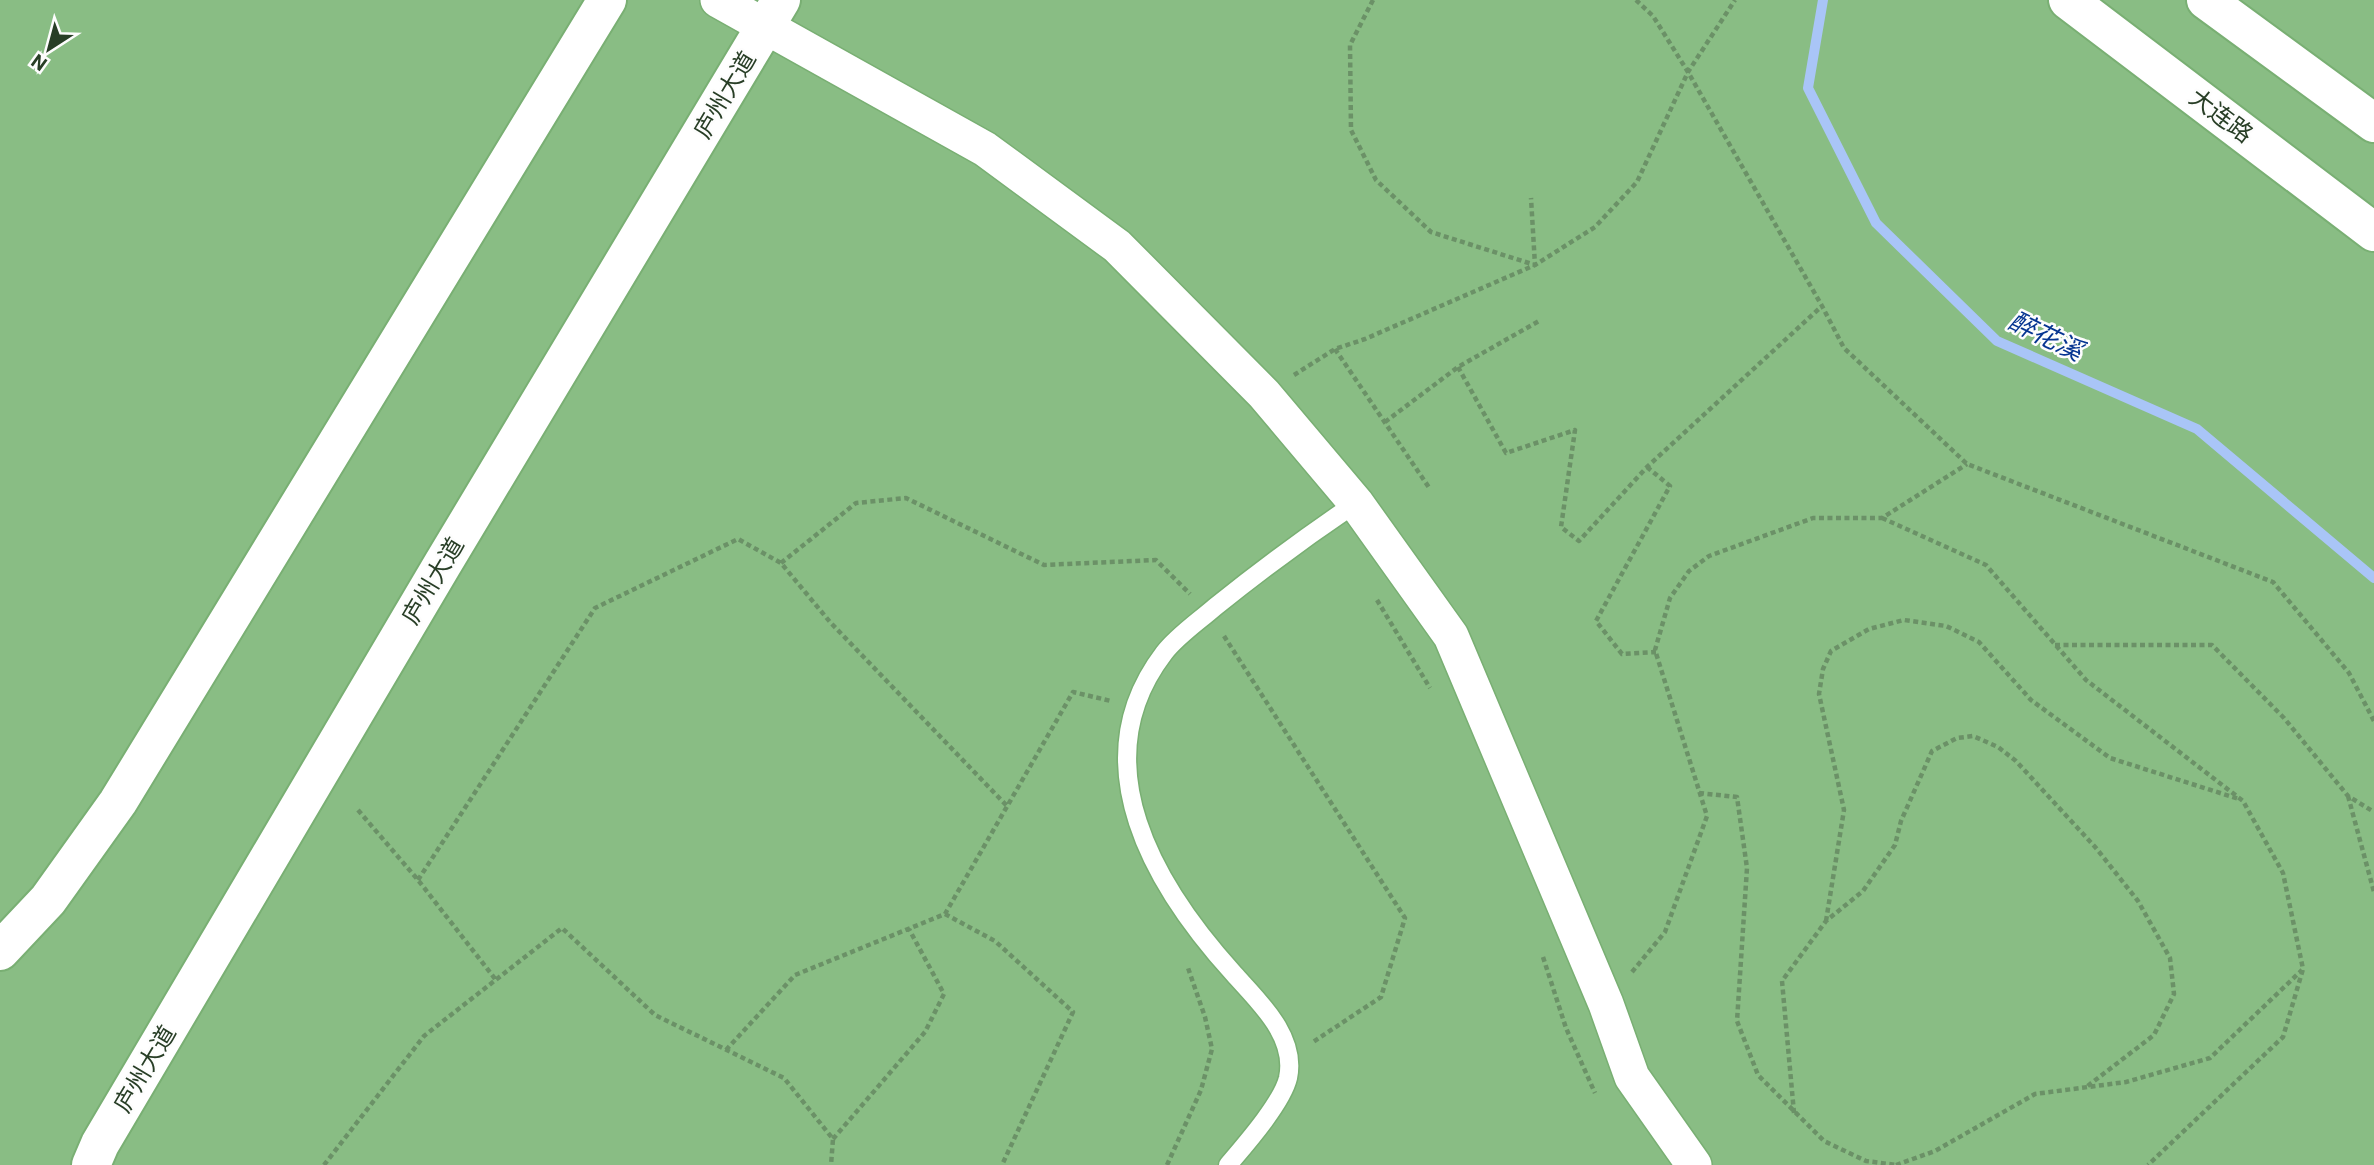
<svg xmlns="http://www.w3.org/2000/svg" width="2374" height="1165" viewBox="0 0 2374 1165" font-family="Roboto,'Noto Sans SC',sans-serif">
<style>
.green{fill:#89bd84}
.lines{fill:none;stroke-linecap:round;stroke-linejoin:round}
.stream{stroke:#a9c5f7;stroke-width:10}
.lane-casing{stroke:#79af73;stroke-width:21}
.street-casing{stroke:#79af73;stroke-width:38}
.secondary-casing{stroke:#79af73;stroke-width:42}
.path{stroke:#6b9167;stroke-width:4.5;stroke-dasharray:5 3.5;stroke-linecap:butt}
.lane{stroke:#fff;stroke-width:18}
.street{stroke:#fff;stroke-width:35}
.secondary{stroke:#fff;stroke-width:38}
.labels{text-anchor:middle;stroke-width:5;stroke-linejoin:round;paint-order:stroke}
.street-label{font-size:24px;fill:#283e26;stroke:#fdfdfd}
.water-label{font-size:26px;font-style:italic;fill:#063591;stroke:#fdfdfd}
</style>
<rect width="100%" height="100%" fill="#b6eeaf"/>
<path class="green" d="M0,0h2374v1165h-2374z"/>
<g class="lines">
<path class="stream" d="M1823,0l-15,88 68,135 121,118 200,88 177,149"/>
<defs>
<path id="lane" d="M1228,1165c17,-20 54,-62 60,-87 9,-42 -30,-77 -54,-104 -79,-87 -154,-211 -70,-321 13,-17 35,-32 51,-46 46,-37 92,-71 141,-104"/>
<path id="street" d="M718,0l267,149 132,97 147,148 92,109 95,133 155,368 26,73 62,88"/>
<path id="secondary" d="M2068,0l306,232
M2206,0l168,123
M0,951l48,-51 70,-98 489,-802
M91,1165l9,-21 342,-579 339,-565"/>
</defs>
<use href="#lane" class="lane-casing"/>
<use href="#street" class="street-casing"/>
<use href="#secondary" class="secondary-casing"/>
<path class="path" d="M1373,0l-23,45 1,85 25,50 55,52 104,33 -4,-67
M1636,0l17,16 35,56 134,234 22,42 123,116 306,118 76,91 25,48
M1335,349l95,140
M1458,367l48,86 69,-23 -14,97 18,14 68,-74 175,-161
M1294,375l41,-26 30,-10 170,-74 60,-38 42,-45 51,-110 47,-72
M1385,422l73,-55 81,-46
M1647,467l23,19 -74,135 26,33 34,-2
M1882,518l104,47 100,115 157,121 40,72 20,96 -20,68 -135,128
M781,563l75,-60 50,-5 138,67 112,-5 34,34
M1377,600l53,88
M1224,636l181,282 -24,79 -68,45
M2055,645h157l72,73 64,78 26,16
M1699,793l38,4 10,71 -10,153 21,54 66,66 42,20 30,4
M2348,796l26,96
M358,810l60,70 78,100
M418,880l177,-272 143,-69 43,24 49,59 177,184
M945,914l50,27 78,71 -71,153
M1826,921l18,-111 -25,-116 4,-25 8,-18 38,-22 35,-9 42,6 33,16 52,58 79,58 129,41
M1543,957l23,71 29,65
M1632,972l33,-40 42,-116 -52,-166 15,-52 19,-27 20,-15 104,-38h69l85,-54
M726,1050l69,-75 150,-61 128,-222 38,9
M1794,1113l-12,-132 44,-60 37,-30 32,-46 6,-24 31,-70 25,-13 16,-2 25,11 18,14 80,87 42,53 32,57 4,36 -20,41 -69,53
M833,1139l92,-107 19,-38 -35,-65
M324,1165l100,-129 138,-108 93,87 129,63 49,61 -2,26
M1167,1165l34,-75 11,-41 -7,-32 -18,-52
M1896,1165l39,-14 100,-57 91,-12 84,-24 92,-88"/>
<use href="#lane" class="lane"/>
<use href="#street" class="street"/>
<use href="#secondary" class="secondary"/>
</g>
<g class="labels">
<g class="street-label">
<text transform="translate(725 95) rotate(-59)" y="8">庐州大道</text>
<text transform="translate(2221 116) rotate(37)" y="8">大连路</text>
<text transform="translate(433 581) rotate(-59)" y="8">庐州大道</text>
<text transform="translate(145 1069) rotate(-59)" y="8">庐州大道</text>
</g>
<g class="water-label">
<text transform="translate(2046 336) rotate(26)" y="9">醉花溪</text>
</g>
</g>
<g transform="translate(49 49) rotate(216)" stroke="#fdfdfd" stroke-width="5" paint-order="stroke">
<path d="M0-5L12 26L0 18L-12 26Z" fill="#283e26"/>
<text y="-10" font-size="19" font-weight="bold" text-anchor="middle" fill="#283e26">N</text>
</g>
</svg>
